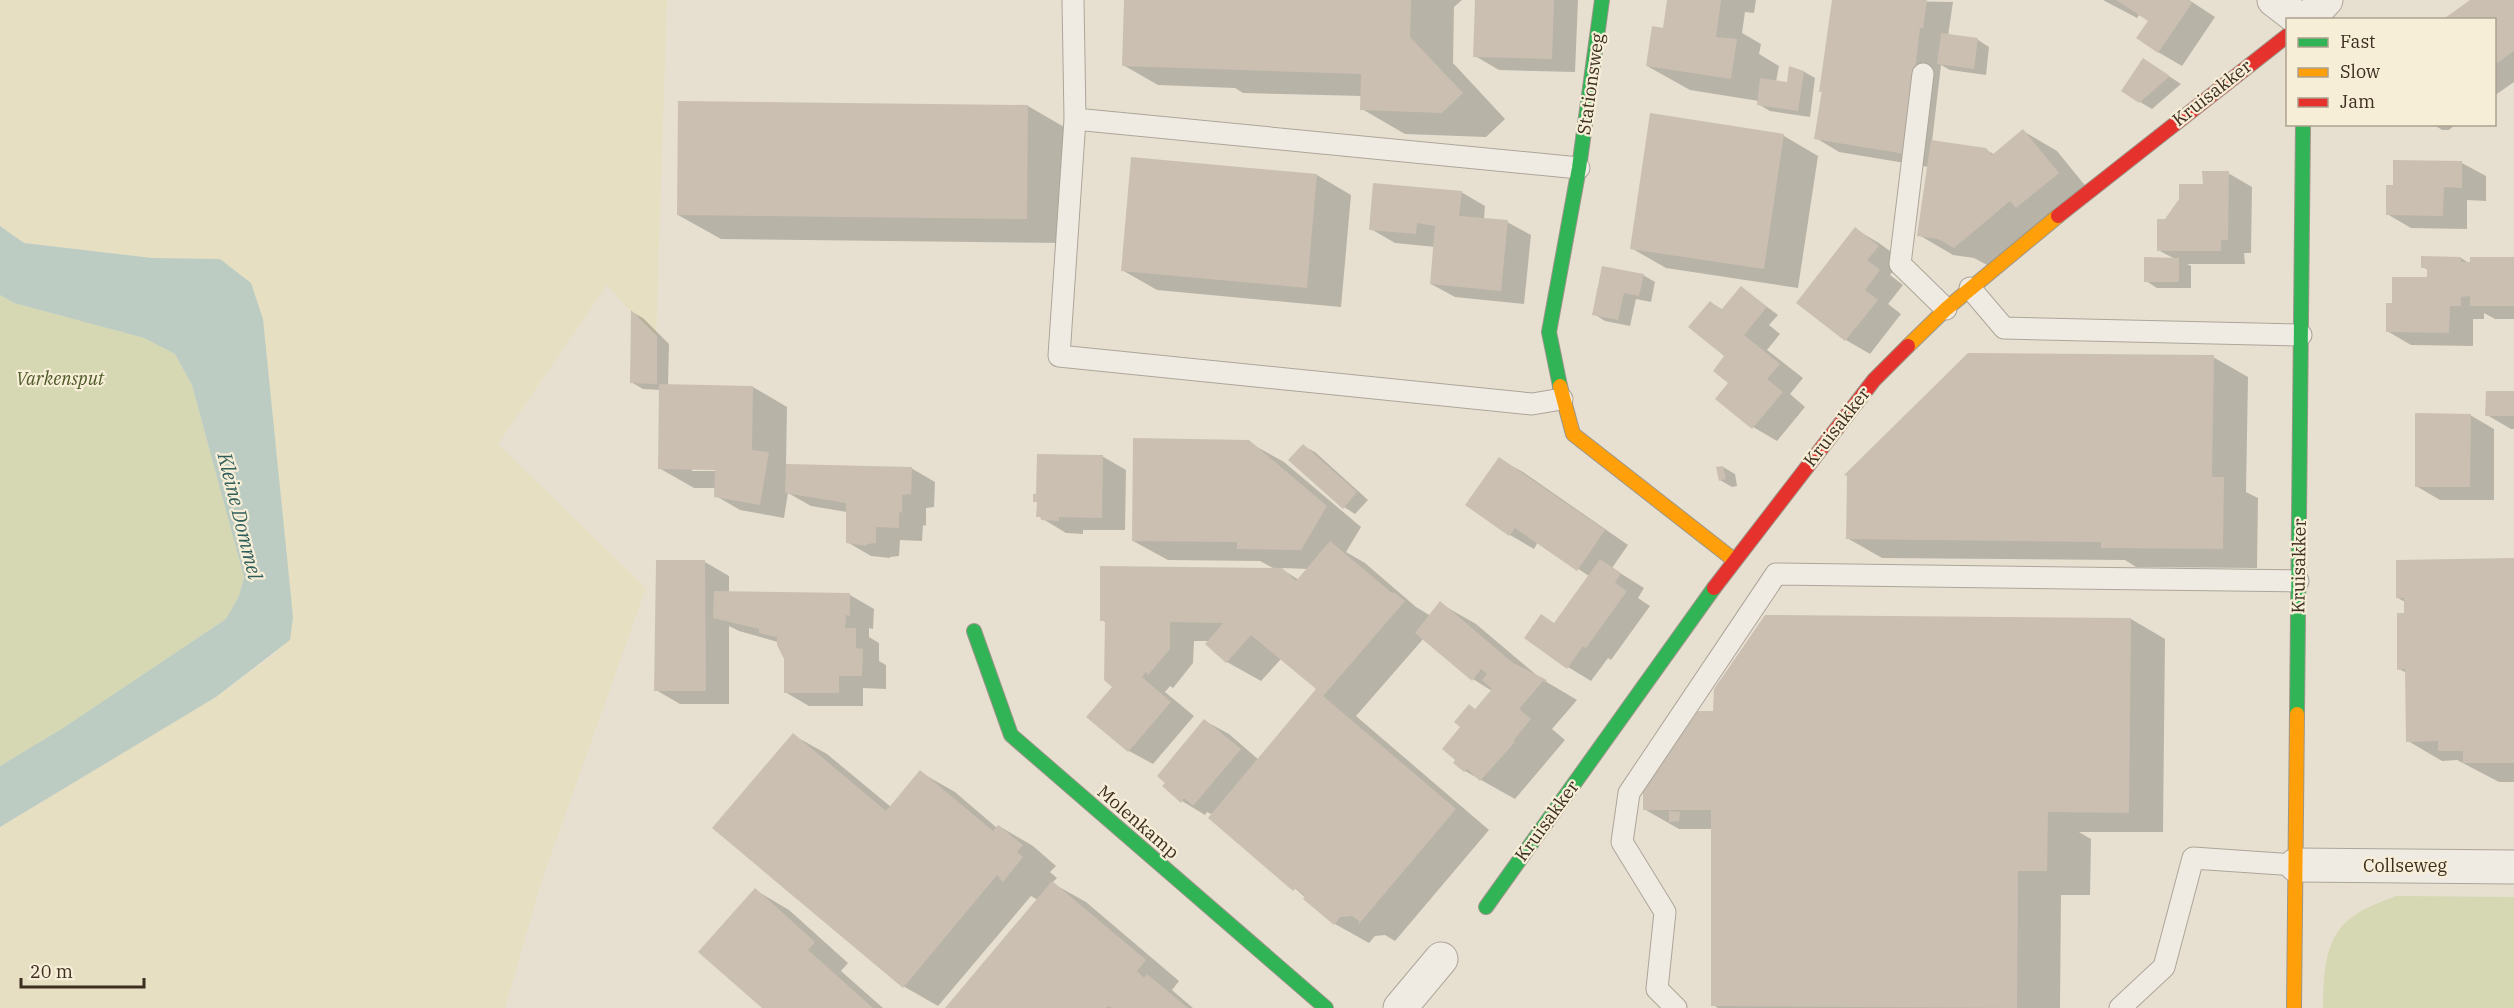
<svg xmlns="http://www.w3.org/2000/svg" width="2514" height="1008" viewBox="0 0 2514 1008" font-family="'IBM Plex Serif',serif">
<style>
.farmland{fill:#e6dfc2}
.green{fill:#d6d7b3}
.water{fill:#bcccc2}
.shadow{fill:#0003;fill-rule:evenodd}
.building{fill:#cbbfb2}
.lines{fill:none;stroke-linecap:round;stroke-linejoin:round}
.lane-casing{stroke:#ada599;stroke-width:23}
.street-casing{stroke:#ada599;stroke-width:35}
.fast-casing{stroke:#9c958a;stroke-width:16}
.slow-casing{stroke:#9c958a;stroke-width:16}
.jam-casing{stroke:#9c958a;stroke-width:16}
.lane{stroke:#efebe3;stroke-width:21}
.street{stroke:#efebe3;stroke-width:33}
.fast{stroke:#30b455;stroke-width:14}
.slow{stroke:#ff9f0a;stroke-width:14}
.jam{stroke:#e5322d;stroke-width:14}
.labels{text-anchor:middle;stroke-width:4.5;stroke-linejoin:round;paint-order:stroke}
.street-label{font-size:18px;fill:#3d2e20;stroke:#f7eed8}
.park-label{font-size:18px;font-style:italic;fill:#4d5a26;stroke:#f7eed8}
.water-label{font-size:20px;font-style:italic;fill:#2f5d5a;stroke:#f7eed8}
</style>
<rect width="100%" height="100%" fill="#e7e0d1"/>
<path class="farmland" d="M0,0h667l-11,340 -49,-55 -109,159 148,144 -103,289 -38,131h-505v-181l216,-130 60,-44 -13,-334 -43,-60 -68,-1 -128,-15 -24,-17z"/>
<path class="green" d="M0,295l14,8 130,35 31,16 17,31 52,191 -5,20 -13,23 -163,109 -63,38z
M2396,896l118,1v111h-191c1,-35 0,-74 35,-95 11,-7 26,-12 38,-17z"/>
<path class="water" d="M0,226l24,17 128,15 68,1 31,24 12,36 30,298 -3,23 -74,57 -216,130v-61l63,-38 163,-109 13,-23 5,-19 -52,-192 -17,-31 -31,-16 -130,-35 -14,-8z"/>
<path class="shadow" d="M1126,0h336l-8,7 -1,56 52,56 -19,18 -81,-3 -43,-25v-13l-119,-3 -8,-5 -77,-3 -35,-20z
M1477,0h101l-3,72 -76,-2 -24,-14z
M1669,0h87l-2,13 -9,-1 -3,21 19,11 -2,10 20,12 -3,16 12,2 15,-13 12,7 -5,39 -40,-6 -12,-7 1,-3 -69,-11 -43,-24 17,-36z
M1834,0l119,2 -5,34 30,4 11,7 -3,28 -36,-5 -9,-5 -9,77 53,7 10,6 28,-24 34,20 35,43 -103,72 -15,-8 -21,-3 -34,-20 10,-68 -90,-15 -23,-14z
M2103,0h86l26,17 -33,49 -24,-14 -8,-31 -10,-7 -3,4z
M2475,0h39v82l-20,14v-76z
M2155,67l26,17 -29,25 -12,-7z
M1028,106l43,25 -2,112 -348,-4 -43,-24z
M1652,115l132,21 34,20 -20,132 -132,-20 -35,-20z
M2433,124h23l-7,6h-7z
M2462,163l24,13v25l-19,-1v29l-56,-1 -24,-14 7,-28z
M2228,173l24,14 -1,66h-7l1,11h-58l4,2v22h-34l-11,-7 29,-22 -17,-9 8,-29 38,-35z
M1317,175l34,20 -10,112 -184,-17 -35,-20z
M1461,192l24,14 -1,13 23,3 24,13 -7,69 -69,-7 -24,-13 4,-37 -40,-4 -24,-14z
M1855,229l24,14 23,17 -12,15 13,10 -15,19 13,10 -31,40 -24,-14 -48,-37z
M2461,258l11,7 42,-7v61h-19l-11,-6v6h-11v27l-62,-1 -24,-14 6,-27 35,-25v-9l-5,-3z
M1643,275l12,7 -4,20 -15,-3 -6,27 -25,-5 -11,-7z
M1742,288l36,27 -9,10 11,9 -13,16 36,28 -13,16 15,13 -28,34 -24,-14 -23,-44 -4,-27 -16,-54 13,8z
M632,312l11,6 26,26 -1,42 85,1 34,20 -1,57 4,2 121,2 24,14 -1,25 -8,1v18l-3,-1 -1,16 -22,-1 -1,16 -9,1v1l-19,-2 -24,-14v-30l-36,-6 -23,-13 -4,25 -44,-8 -24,-14v-8h-22l-35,-20 2,-78 -18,-1 -12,-7zM692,468h30v3h-30z
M2213,357l35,20 -2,115 12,6 -1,70 -121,-1 -11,-7 -243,-2 -35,-20z
M2514,393v36h-3l-24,-14z
M2470,415l24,14v71h-54l-24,-14z
M1248,442l36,20 77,65 -15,25 19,11 51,44 15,9 10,-12 35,20 64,54 37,22 -25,29 13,11 -50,59 -50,-28 12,-61 15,-19 -19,-12 -49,-41 -68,78 133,114 -94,111 -10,-6 -10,1 -6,7 -34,-19 -122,-109 -6,-3 -2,3 -23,-14 23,-80 24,13 30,26 59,-71 -37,-30 -20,22 -34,-19 -17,-21h-16l-1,22 -20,25 -3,-2 -5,6 29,24 -41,48 -24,-13 -15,-64 -7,-64 -6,-3 174,-51 -15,-8 -92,-1 -35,-19zM1280,568l29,1 -10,11z
M1303,446l12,6 53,48 -13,14 -11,-7z
M1102,456l24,14 -1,60h-42v4l-17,-1 -28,-17v-13l-3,-2z
M1499,459l24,13 105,73 -16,23 32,20 -6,10 12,8 -39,54 -3,-2 -17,23 -23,-14 -13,-43 34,-48 -51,-34 -4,7 -24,-14 -43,-30z
M1723,467l12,7 2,12 -5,1 -12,-7z
M2514,560v222h-15l-42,-22 -15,1 -34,-20 -1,-68 -8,-4 6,-67 -7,-4z
M705,562l24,14v17l121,2 24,14 -1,20 -4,-1v9l10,6v18l7,4v24l-23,-1v18h-54l-24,-14 1,-33 -8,-17 -39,-11 -10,-5v78h-49l-24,-14z
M2131,619l34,20 -2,193h-84l12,7 -1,56h-29l-1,113h-342l-5,-3v-176h-34l-35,-20 70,-97z
M793,735l34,19 64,53 29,-35 35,20 42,36 2,-2 34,20 23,20 -6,6 7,6 -5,5 34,19 93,79 -7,9 21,18h-246l91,-108 -7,-4 -93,110 -35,-20z
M755,890l34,20 59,53 -7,8 42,37h-119z"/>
<path class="building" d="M1124,0h287l-1,37 53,56 -21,20 -82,-3 1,-36 -239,-8z
M1475,0h79l-2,59 -79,-2z
M1667,0h54l-5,37 21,2 -6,40 -85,-13 6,-40 11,2z
M1832,0h95l-4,28h-3l-15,126 -91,-15 7,-43 1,-4h-3z
M2116,0h72l4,3 -34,50 -22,-15 12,-17z
M2470,0h44v51l-20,14v-45h-52z
M1941,33l37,5 -4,31 -37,-5z
M2143,58l27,18 -31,27 -18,-12z
M1789,66l15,5 -6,40 -41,-6 3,-27 27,4z
M678,101l350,4 -1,114 -350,-4z
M1650,113l134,21 -20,135 -134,-20z
M2023,129l36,44 -43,35 -6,-7 -56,47 -16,-9 -21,-3 14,-96 55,8 6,7z
M1131,157l186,17 -10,114 -186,-17z
M2393,160l69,1v27l-18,-1 -1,29 -57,-1v-30h7z
M2202,171h27l-1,69h-7v11h-64v-32h8l14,-20v-15h24z
M1373,183l89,8 -3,25 49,4 -7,71 -71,-7 5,-58 -18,-3 -1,11 -47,-4z
M1855,227l24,19 -12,14 13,10 -15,20 13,10 -33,41 -49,-38z
M2421,256l40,1v5h9v-5h44v49h-44v-10l-9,1v9h-11l-1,27 -63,-1v-29h6v-26h35v-9h-6z
M2144,257l35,1v24h-35z
M1602,266l42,8 -5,22 -15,-3 -6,27 -26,-5z
M1741,286l26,21 -23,28 36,29 -13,15 16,13 -31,37 -37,-30 13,-16 -15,-12 11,-15 -36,-29 22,-26 11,9z
M631,310l26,26v48l-27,-1z
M1968,353l246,2 -2,122h12l-1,72 -122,-1v-6l-255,-3 1,-63 -3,-1z
M659,384l94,2 -1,64 17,2 -9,53 -46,-8 1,-27 -57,-1z
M2486,391h28v25h-29z
M2415,413l56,1 -1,73h-55z
M1133,438l116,2 78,66 -26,44 -64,-1v-7l-105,-1z
M1303,444l54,48 -14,17 -55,-49z
M1037,454l66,1 -1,63 -43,-1v4l-18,-1v-3h-5l1,-15h-4v-8h3z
M1499,457l106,73 -28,41 -62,-43 -6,8 -44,-31z
M786,464l126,3 -1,27 -9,1v18l-3,-1v16l-23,-1v16l-9,1v2l-21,-3v-40l-61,-10z
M1723,466l3,13 -7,2 -3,-14z
M1330,541l62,52 2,-1 11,9 -82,95 133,113 -98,116 1,-4 -7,-5 -12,1 -6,8 -31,-26 2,-3 -9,-8 -3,3 -85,-73 108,-129 -65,-54 -25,28 -21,-19 18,-21 -53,-1v27l-22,26 -2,-3 -4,5 29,25 -43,50 -42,-35 26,-30 -8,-7 1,-59h-5v-55l182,2 14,13z
M2514,558v205h-51v-12h-25v-10l-32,1 -1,-73 -8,1v-57h7v-15h-8v-38z
M1600,559l21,14 -6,10 12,8 -41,57 -3,-2 -16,23 -43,-31 17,-24 13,9z
M656,560h49l1,131h-52z
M714,591l136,2v23l-4,-1 -1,13h11v20l7,1 -1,27h-23v17h-55v-34l-7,-14v-8l-18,-4v-4l-46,-11z
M1440,601l73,62 34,17 -1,2 -3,-1 -24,28 12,10 -18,22 2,1 -35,39 -13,-12 -3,3 -11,-9 2,-3 -13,-11 18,-22 -6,-5 15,-18 6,5 17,-20 -10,-9 5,-6 -6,-5 -9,12 -57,-48z
M1765,615l366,3 -2,195 -81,-1 -1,59h-29l-1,137 -306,-2v-196h-68v-20l55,-79h15l1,-22z
M1204,719l37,30 -48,57 -9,-8 -3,5 -19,-17 3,-3 -8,-7z
M793,733l93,78 34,-41 73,61 5,-6 25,20 -6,7 6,5 -20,25 -6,-7 -94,113 -191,-160z
M1669,811l11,1 -1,9 -10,1z
M1052,881l94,79 -9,11 7,7 3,-4 41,34h-76l-4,-2 -2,2h-161z
M755,888l60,54 -7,8 65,58h-111l-64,-56z"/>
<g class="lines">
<defs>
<path id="lane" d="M1073,0l2,119 -16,237 473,48 30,-5
M1923,74l-23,190 46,45
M1075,119l504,49
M1970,288l34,40 297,7
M1676,1008l-19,-19 8,-77 -43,-70 7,-49 147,-219 522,7
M2120,1008l44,-41 29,-109 103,7"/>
<path id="street" d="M2274,0l26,20
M2307,20l19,-20
M2296,865l218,2
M1400,1008l41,-49"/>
<path id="fast" d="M1560,386l-11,-54 30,-164 23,-168
M974,631l37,104 315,273
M2297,714l6,-590
M1486,907l228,-319"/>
<path id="slow" d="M1908,346l38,-37 112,-93
M1560,386l13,48 161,126
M2294,1008l3,-294"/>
<path id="jam" d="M2058,216l230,-181
M1714,588l160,-208 34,-34"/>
</defs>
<use href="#lane" class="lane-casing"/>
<use href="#street" class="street-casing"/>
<use href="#fast" class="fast-casing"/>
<use href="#slow" class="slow-casing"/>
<use href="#jam" class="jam-casing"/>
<use href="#lane" class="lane"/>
<use href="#street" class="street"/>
<use href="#fast" class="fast"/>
<use href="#slow" class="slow"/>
<use href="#jam" class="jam"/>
</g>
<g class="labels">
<g class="street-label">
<text transform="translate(1591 84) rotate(-82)" y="6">Stationsweg</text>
<text transform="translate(2212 93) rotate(-38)" y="6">Kruisakker</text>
<text transform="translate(1837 427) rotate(-52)" y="6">Kruisakker</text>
<text transform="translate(2299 566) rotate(-89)" y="6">Kruisakker</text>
<text transform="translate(1547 821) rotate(-54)" y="6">Kruisakker</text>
<text transform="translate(1138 822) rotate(41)" y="6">Molenkamp</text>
<text x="2405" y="872">Collseweg</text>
</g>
<g class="park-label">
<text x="60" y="385">Varkensput</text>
</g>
<g class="water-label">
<text transform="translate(240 516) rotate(76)" y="7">Kleine Dommel</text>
</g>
</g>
<rect x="2286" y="18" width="210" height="108" fill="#f7eed8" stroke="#ada18e" stroke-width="1.5"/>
<rect x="2298" y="38" width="30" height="9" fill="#30b455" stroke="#ada18e" stroke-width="1.5"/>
<text x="2340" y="48" font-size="18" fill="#3d2e20">Fast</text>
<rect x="2298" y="68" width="30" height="9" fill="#ff9f0a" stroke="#ada18e" stroke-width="1.5"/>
<text x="2340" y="78" font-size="18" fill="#3d2e20">Slow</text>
<rect x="2298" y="98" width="30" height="9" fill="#e5322d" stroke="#ada18e" stroke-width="1.5"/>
<text x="2340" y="108" font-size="18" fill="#3d2e20">Jam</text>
<path d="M21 978v9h123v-9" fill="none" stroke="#3d2e20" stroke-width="3"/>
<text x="30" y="978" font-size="18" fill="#3d2e20" stroke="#f7eed8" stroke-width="4.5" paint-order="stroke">20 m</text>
</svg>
